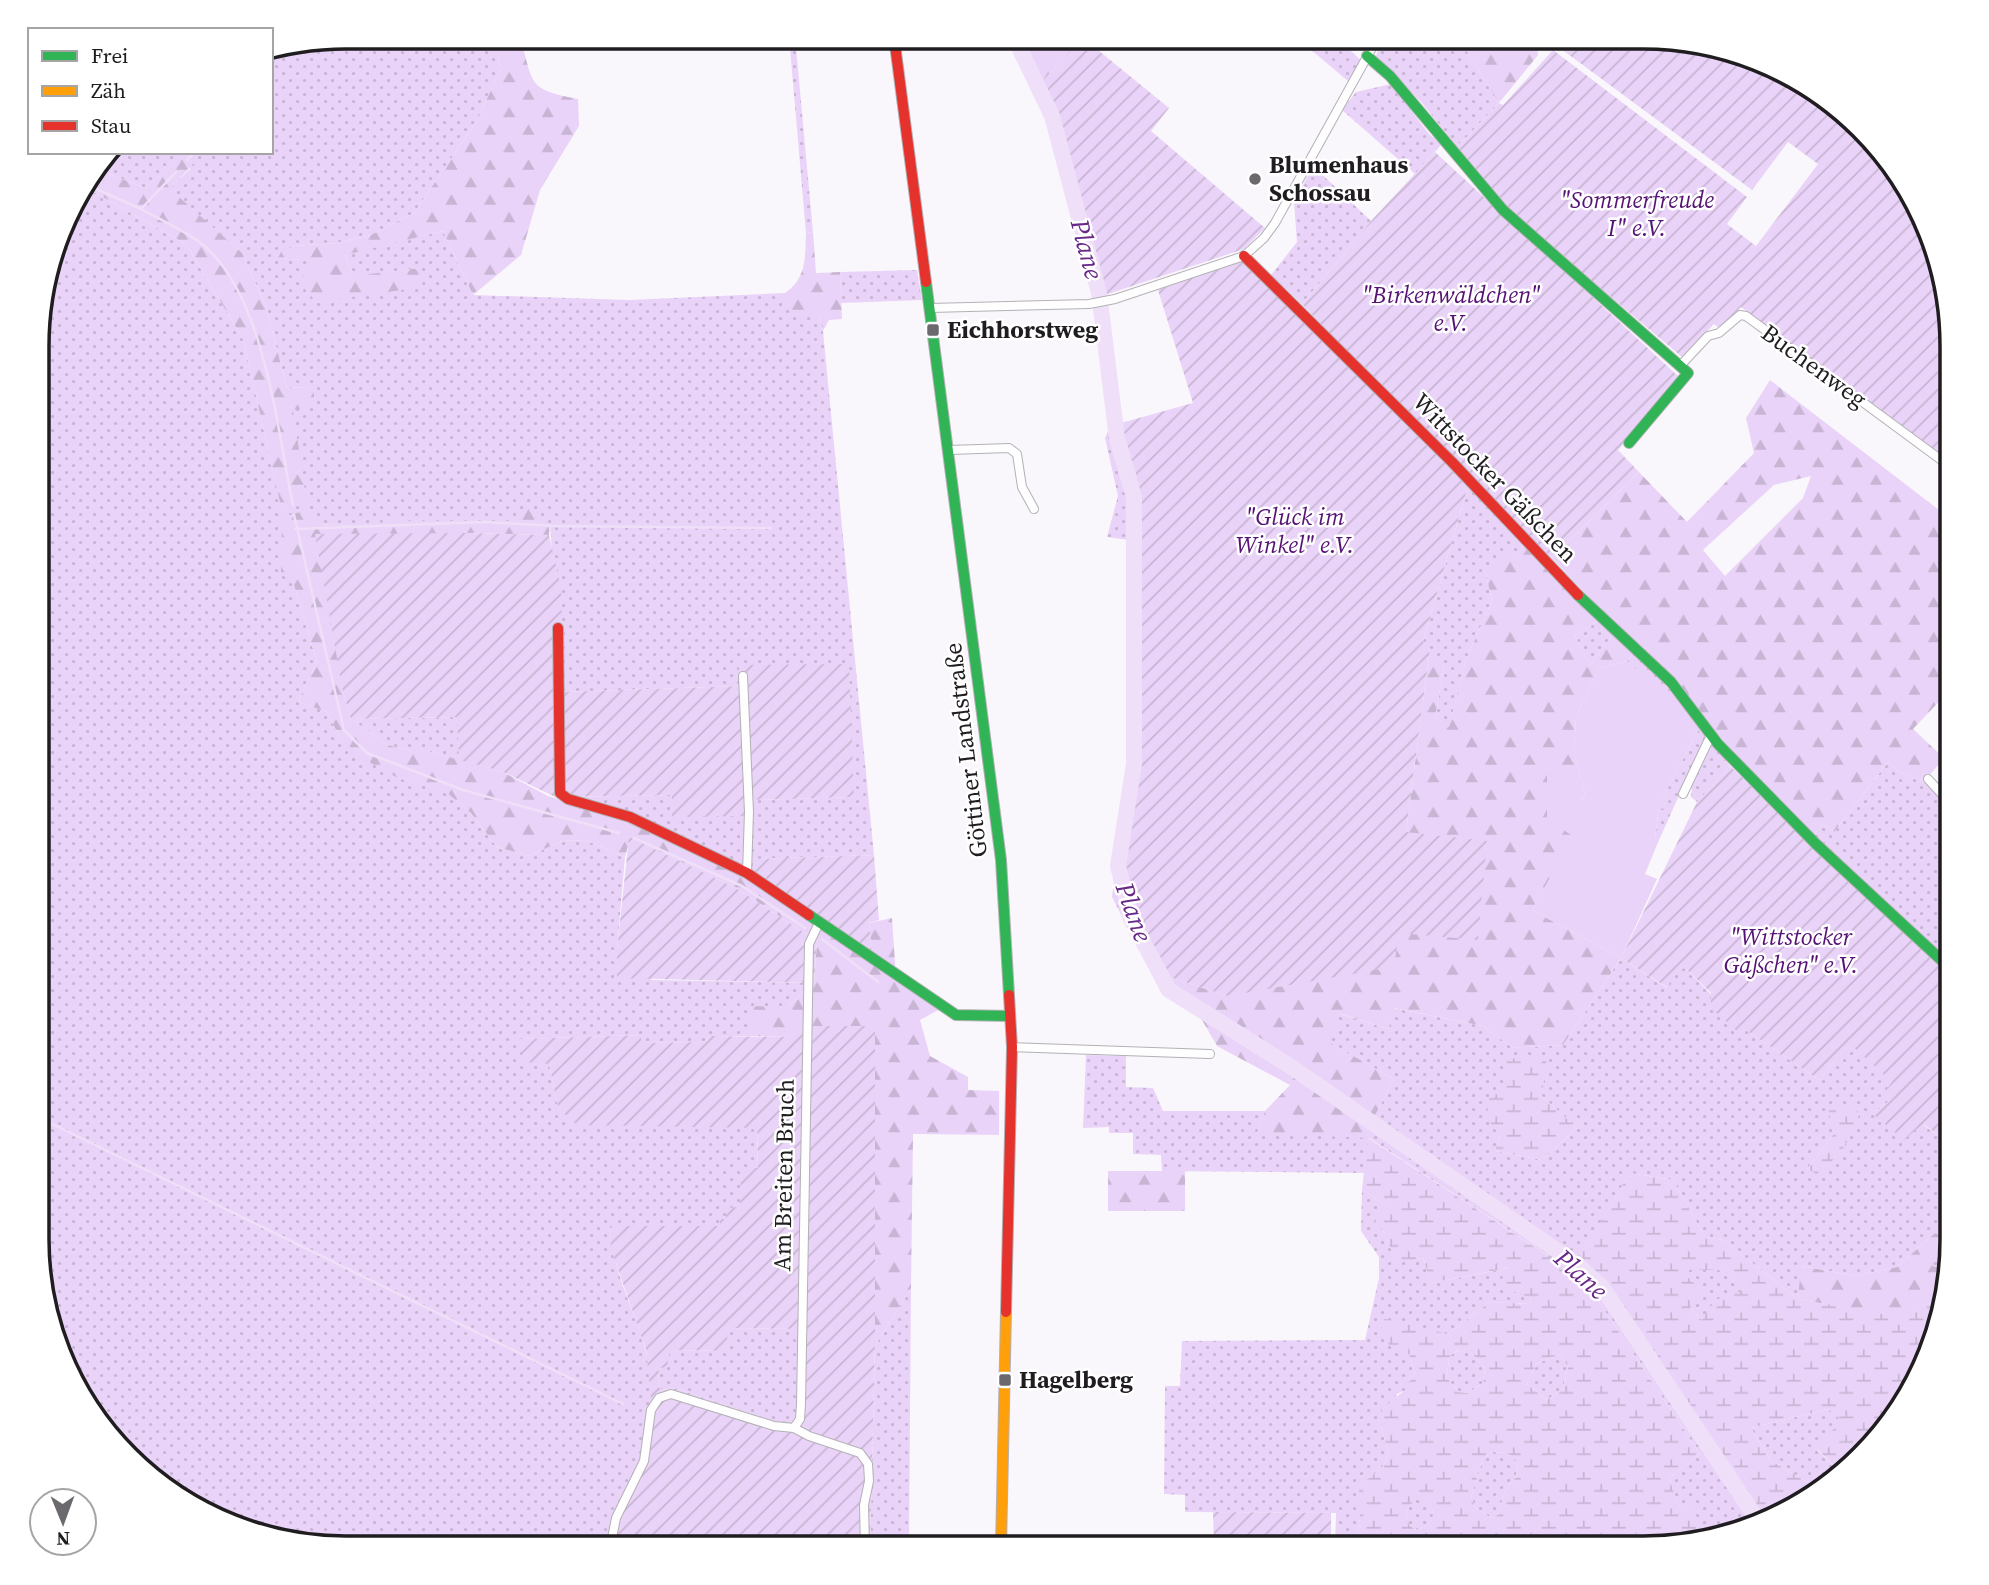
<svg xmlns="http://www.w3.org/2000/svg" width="1989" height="1585" viewBox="0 0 1989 1585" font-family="'Source Serif 4',serif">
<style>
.grass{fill:url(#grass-dots);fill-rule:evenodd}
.forest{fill:url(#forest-firs);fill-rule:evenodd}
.wetland{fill:url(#wetland-marsh);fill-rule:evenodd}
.garden{fill:url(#garden-furrows);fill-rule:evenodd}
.pitch{fill:#ead3f8}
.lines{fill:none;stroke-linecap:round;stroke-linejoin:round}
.stream{stroke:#efdff8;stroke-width:2.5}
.river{stroke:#efdff8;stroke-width:16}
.street-casing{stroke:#b3b1b5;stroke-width:10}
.fast-casing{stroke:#b3b1b5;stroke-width:12}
.slow-casing{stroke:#b3b1b5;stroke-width:12}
.jam-casing{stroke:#b3b1b5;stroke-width:12}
.street{stroke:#fefeff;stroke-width:8}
.fast{stroke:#30b455;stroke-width:10}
.slow{stroke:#ff9f0a;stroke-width:10}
.jam{stroke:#e5322d;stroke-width:10}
.poi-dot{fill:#6c696e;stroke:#fff;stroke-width:2.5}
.labels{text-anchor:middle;stroke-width:5;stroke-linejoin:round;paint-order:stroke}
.poi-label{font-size:24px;font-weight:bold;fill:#201d21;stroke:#fff;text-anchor:start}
.park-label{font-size:24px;font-style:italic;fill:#551274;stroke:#fff}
.street-label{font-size:24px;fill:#201d21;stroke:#fff}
.water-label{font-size:26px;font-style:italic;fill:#692989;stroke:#fff}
.rim{fill:none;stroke:#201d21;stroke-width:3.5}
</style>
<defs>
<pattern id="grass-dots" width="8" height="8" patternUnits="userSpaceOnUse" patternTransform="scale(1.75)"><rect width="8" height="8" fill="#ead3f8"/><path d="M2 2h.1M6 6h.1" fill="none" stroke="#c8b5d4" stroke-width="1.8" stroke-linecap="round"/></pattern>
<pattern id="forest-firs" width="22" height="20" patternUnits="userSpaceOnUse" patternTransform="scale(1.75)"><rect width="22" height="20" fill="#ead3f8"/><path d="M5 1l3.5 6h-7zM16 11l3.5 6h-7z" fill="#c8b5d4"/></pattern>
<pattern id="wetland-marsh" width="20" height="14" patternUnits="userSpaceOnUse" patternTransform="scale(1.75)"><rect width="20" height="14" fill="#ead3f8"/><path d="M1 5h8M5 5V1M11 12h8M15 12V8" fill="none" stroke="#c8b5d4"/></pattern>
<pattern id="garden-furrows" width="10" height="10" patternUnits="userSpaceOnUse" patternTransform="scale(1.75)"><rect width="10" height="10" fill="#ead3f8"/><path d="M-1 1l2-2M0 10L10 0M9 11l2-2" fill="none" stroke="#c8b5d4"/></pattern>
</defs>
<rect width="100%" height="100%" fill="#faf7fc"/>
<path class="grass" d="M346,37h150l4,33 -23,51 -63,92 -43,22 -35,8 -42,3 -15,12 33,3 4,41 103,-34 -66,9 -8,-23 98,-23 30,64 156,5 156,-7v9l35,15 3,14 51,524 -121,4v14l-131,-54 -67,-22 117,-2 1,22 78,-17 103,-3 -114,-132 -1,21 -177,6 -12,-168 -33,-11 -1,8h-107l-32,6 -60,-3 -23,61 23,77 -19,40 29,10 12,24 59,42 47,12 26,23 26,34 32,9 33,-15 23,-1 40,17 -8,92 2,12 33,19 162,3 -27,24h-37v29h-40l-6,6 -63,1v-8l-121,4 29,25 9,44 19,16 180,3 1,41 -18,40 -20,18h-110c2,60 45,112 41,173 -1,20 -5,45 -12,64 -11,29 -32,52 -32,85h-280l-99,-23 -86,-54 -73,-96 -32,-116 2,-953 39,-114 5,-6 103,58 57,95 39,171 11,-101 19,-22 -25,1 -21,-81 -24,-54 -73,-64 21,-20 -5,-16 -40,35 -48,-19 14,-17h160v-103z
M789,37h6l18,195 -7,1z
M1296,37h39l26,23 -12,22z
M1383,37h75l41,66 -38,40h-7l-32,-40 -46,-47z
M1391,84l38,50 13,10 -27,30 -73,-64 14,-18z
M1313,166l58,55 -69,83 -31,-29 26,-33 -3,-40z
M917,270l5,30 -81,3 -1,-31z
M1121,423l18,61 2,171 -3,124 -13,86 12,51 33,61 1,16 -8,3 -51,-99 16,-142 4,-99 -3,-116 -22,-3 11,-41 -13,-58 5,-12z
M1468,486l58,56 -10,16 -31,12 7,31 -26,59 -17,68 -14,-11 9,-50 -21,-25z
M1599,620l15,13 -24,32 -15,-29z
M1634,652l62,66 -3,3 -66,-60z
M458,717l1,43 -32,-9h-16l-23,-6 -37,-26z
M1701,725l4,6v7l-46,102 -4,-1 4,-32 9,-7 -5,-3z
M1711,746h3l16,20 -33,36 -6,-5 1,-11z
M1888,762l10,9 26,11 28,29v155l-139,-130 10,-12 11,8z
M1621,958l46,30 6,-17 12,-3 61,62 73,50 31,-37 43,39 -3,18 -17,14 49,10 30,21 -3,125 -17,-4 14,-30 -11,-3 -38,34 -41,9 -54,-10 -4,33 -75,-59 -18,-3 -32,-57 -43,-7 -55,91 27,24 157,237 -58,12 3,-4 -13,-26 -13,-3 -9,-26 31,-24 -105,-158 -27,-27 -199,-131 -4,35 -203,-2 -1,-16 -28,-1v-21h-24v-6l-26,1 3,-73 40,1v31l27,1 10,23h102l-8,22 117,-16 20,-38 -65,-36 10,-29 50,15 4,-21 90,18 30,22 50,-3zM1505,1090l37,6 35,32 -35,32 -47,-9 5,-15zM1833,1135l11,13 -25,26 -12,-5z
M1362,1189l24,17 -3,24 14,32 26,-4 8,25 78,-15 22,30 -1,6 -40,-2 -42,32 -39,20 6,19 -9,17 -9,4 -16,34 8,25 -6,13 -23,21v31l-5,30h-20l1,-35 -151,-1v-17l-21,-1 1,-108h15l2,-45 183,-1 14,-62v-21l-18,-26z
M1679,1270h40l27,20 -44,30 -12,-12z
M911,1288l-2,260h-39l5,-202z
M727,1328l71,1 -2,88 -18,6 -103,-35 -11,2 -6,-3 1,-20 10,-17 57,1z
M1459,1350l13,4 13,14 -2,15 -15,10 -10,-1 -11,-14 2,-22z
M1560,1354l8,13 -5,21 -16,12 -20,-16 9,-20z
M1828,1409l14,11 -25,30 21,20 -23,16 -44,-25 -20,-33z
M1492,1452l16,1 10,9 -2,15 -11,14 -7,24 -7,3 -16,-11 -4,-10 12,-38z
M1415,1498l13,3 6,12 -6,12 -12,5 -7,-5 -3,-14z"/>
<path class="forest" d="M496,37h24c14,47 6,52 58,62l1,27 -39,64 -19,65 -48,40 -30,-64 -98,24 8,21 67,-8 3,19 -107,15 -16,-19 11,-22 -33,-3 3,-6 13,-6 42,-3 35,-8 43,-22 63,-92 23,-51z
M1011,37h71l-45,51z
M1458,37h66l13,10 1,8 -39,48z
M185,152l9,11 -24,26 72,64 24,54 21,81 26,-1 2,19 -22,4 14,93 -25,8 -39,-172 -57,-95 -103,-58 14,-17 48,19z
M813,232l3,41 24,-1 2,47 -13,1 -6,11 -3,-14 -23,-1 -12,-14v-9c22,-15 20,-36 21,-60z
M1770,380l182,140v168l-39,41 31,29 -20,24 -26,-11 -10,-9 -54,70 -11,-8 -10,12 -261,-278 87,-86 48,50 67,-69 -8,-35zM1811,476l-8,22 -78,78 -22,-26 71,-65z
M529,508l21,16 -1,11 -81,-2 -125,159 8,27 37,26 23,6h16l74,20 47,25 74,23 124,56 126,80 -3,-32 23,-5 4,60 44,31 -20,11 10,36 38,21v13l31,1v44l-86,-1 -2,154 -36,58v-320h-80v11l-45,-1v-30l37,1 27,-24 3,-42 -81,-53 -106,-50 -5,19 -40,-17 -23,1 -33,15 -32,-9 -26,-34 -26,-22 -47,-13 -38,-21 -21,-21 -12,-24 -29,-10 19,-40 -23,-77 -13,-12 1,-56 26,-7 9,14 59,3 18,-14 15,8h106l2,-8z
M1526,542l73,78 -24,16 15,29 24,-32 20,19 -7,9 -28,7 -23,49 -2,35 11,42 -5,7 -33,-36 27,71 -42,74 89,48 -58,87 -50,3 -30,-22 -89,-18 -5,21 -49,-15 -10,29 64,36 -20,38 -6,21 -111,-5 8,-22 25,-26 -73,-39 -19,-33 -27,-20 -1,-16 57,19 168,-38 11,-126 24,-184 14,19 -9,50 14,10 17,-67 26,-59 -7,-31 19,-19 12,6z
M1108,1171h77v40h-77z
M1935,1233l12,3 -15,30 17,4 -6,27 -50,20 -95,-18 3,-33 55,10 41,-9z"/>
<path class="wetland" d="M1547,1056l-5,40 35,32 -35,32 -47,-9 5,-15 -12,-17 -1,-20 18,-9 -2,-31z
M1848,1105l12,8 -16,35 -25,27 -12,-6 26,-34 -4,-25z
M1368,1138l200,131 27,27 105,158 -31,24 9,26 13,2 14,27 -4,4 -58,11h-288l5,-30 -1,-31 24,-21 6,-13 -8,-25 1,-19 24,-20 9,-16 -6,-19 -20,-9 -12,-28 71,17 42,-32 40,2 1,-6 -33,-12 10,-18 -77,15 -8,-25 -26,5 -14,-33 -9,-6 12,-18 -24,-17zM1458,1350l14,4 13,14 -2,15 -15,10 -10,-1 -11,-14 2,-21zM1560,1354l8,13 -5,21 -16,12 -20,-16 9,-20zM1492,1452l16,1 10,10 -2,14 -11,14 -7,24 -7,3 -16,-11 -4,-10 12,-38zM1415,1499l13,2 6,12 -6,12 -12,5 -7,-5 -3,-14z
M1630,1173l43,7 32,57 18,3 75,59 95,17 50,-19 -7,27 -5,-3 -9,14 10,10 -3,12 -54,86 -37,27 -21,-21 24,-29 -13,-11 -77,19 20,33 44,25 -53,38 -159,-237 -28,-24zM1680,1270h39l26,20 -30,10 -13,20 -12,-12 11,-18z"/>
<path class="garden" d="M1082,37l87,71 -18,23 114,97 -21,21 -148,49 -44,-182 -15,-28z
M1564,37h98l99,23 99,71 60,79 32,136v118l-211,-157 -21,22 -6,-5 -32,33 -169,-143 -59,-71h7l38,-40 4,2 50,-55 194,147 -20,27 29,22 62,-82 -30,-22 -36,48 -195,-144z
M1435,152l243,224 -60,74 21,22 -87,86 -75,-72 -175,-182 69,-83z
M1243,260l58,55 167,171 -45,156 7,6 -24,184 81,9 -9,99 -79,-7 -4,25 -8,10 -160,28 -57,-19 -33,-61 -12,-51 13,-86 3,-124 -2,-171 -18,-61 72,-20 -35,-113z
M468,533l81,2 12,52 2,105 176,-6v-21l110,-1 5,133 -102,3v16l-80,1v-22l-117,2 -54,-26 -42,-11 -2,-43 -106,2 -8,-27 -28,-158z
M1730,766l222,213v166l-29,-21 -19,16 -31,-26 17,-14 -7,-6 9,-12 -42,-38 -31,36 -73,-50 -9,1 -26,-23v-15l-26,-25 -12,4 -5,16 -47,-30 76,-156z
M629,837l107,51 81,53 -3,42 -197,-5v-29z
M874,855l5,65 -10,3 3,32 -119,-82v-14z
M795,1026h80v320l-5,202h-263l4,-28 28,-57 12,-66 -5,-47 -35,-101 -1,-23h110v-7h6v-11l14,-1 1,-39h17l-1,-40 -180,-3 -19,-17 -9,-44 -24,-2 -8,-19 3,-4 121,-4v8l63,-1 6,-6 85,1zM728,1328l70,1 -2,88 -18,6 -103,-35 -11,2 -6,-3 1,-19 8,-1 3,-17 56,1z
M1213,1512l118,1v35l-117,-1z"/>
<path class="pitch" d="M1627,661l74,64 -38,72 6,3 -4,9 -6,-1 -4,30 4,2 -14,34 12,5 -36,79 -89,-48 41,-74 -26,-16v-57l34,37 4,-6 -11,-42 2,-35 23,-49z"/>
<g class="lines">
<path class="stream" d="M187,160l7,-8
M85,184l56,25 35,-37
M141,209c20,11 43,21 61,35 63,51 75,186 91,261
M294,515l50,215 23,23 96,37 156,43
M295,529l189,-7 70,4 217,2
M634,838l108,48 63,42
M822,939l56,43
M38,1117l585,287"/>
<path class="river" d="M1014,37l38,79 47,177 18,146 17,58v267l-16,102 13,53 38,71 121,76 285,197 27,24 159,238"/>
<defs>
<path id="street" d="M930,308l159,-4 26,-5 129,-43 20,-18 11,-15 103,-186
M1680,366l28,-30 11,-3 21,-18 6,1 206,152
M949,450l60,-2 8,6 5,33 12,22
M743,676l6,136 -2,61
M1951,755l1,-1
M1928,779l24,26
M1683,794l28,-59
M1012,1047l198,7
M794,1428l6,-9 1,-15 8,-460 10,-21
M610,1548l6,-30 28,-57 7,-51 8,-12 12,-4 103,32 20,2 15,8 51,17 8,11 1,17 -5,24 1,43"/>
<path id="fast" d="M1367,56l23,20 113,134 185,163 -59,70
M926,282l75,578 8,135
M1578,595l93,87 47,62 98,100 136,126
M809,915l147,100 54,1"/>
<path id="slow" d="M1001,1548l5,-236"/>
<path id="jam" d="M894,37l32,245
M1244,256l208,206 126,133
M558,628l2,165 8,6 62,18 117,56 62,42
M1006,1312l6,-265 -3,-52"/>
</defs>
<use href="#street" class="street-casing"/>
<use href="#fast" class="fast-casing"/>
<use href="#slow" class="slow-casing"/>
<use href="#jam" class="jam-casing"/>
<use href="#street" class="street"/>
<use href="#fast" class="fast"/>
<use href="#slow" class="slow"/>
<use href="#jam" class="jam"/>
</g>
<g class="poi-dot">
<circle cx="1255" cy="179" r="7"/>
<rect x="926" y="323" width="14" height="14" rx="3.5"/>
<rect x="998" y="1373" width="14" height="14" rx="3.5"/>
</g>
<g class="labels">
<g class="poi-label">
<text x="1269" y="173">Blumenhaus<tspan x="1269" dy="28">Schossau</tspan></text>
<text x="947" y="338">Eichhorstweg</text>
<text x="1019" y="1388">Hagelberg</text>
</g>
<g class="park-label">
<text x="1637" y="208">"Sommerfreude<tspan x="1637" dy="28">I" e.V.</tspan></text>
<text x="1451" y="303">"Birkenwäldchen"<tspan x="1451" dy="28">e.V.</tspan></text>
<text x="1295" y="525">"Glück im<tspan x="1295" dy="28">Winkel" e.V.</tspan></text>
<text x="1791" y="945">"Wittstocker<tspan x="1791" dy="28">Gäßchen" e.V.</tspan></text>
</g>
<g class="street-label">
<text transform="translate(1814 366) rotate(36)" y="8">Buchenweg</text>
<text transform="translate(1495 478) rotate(46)" y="8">Wittstocker Gäßchen</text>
<text transform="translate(966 750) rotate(-97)" y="8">Göttiner Landstraße</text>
<text transform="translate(784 1175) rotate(-89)" y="8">Am Breiten Bruch</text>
</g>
<g class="water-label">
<text transform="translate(1087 249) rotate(75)" y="9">Plane</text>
<text transform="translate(1134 912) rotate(70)" y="9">Plane</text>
<text transform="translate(1581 1274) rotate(42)" y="9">Plane</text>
</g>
</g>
<path d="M0 0H1989V1585H0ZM346 49H1643A297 297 0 0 1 1940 346V1239A297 297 0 0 1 1643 1536H346A297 297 0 0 1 49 1239V346A297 297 0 0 1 346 49Z" fill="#fff" fill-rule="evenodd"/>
<path class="rim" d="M346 49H1643A297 297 0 0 1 1940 346V1239A297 297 0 0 1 1643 1536H346A297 297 0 0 1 49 1239V346A297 297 0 0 1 346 49Z"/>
<rect x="28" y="28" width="245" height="126" fill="#ffffff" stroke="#a6a5a6" stroke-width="2"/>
<rect x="42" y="51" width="35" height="10" fill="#30b455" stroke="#a6a5a6" stroke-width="2"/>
<text x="91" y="63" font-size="21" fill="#201d21">Frei</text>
<rect x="42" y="86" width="35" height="10" fill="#ff9f0a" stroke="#a6a5a6" stroke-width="2"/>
<text x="91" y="98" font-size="21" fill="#201d21">Zäh</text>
<rect x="42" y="121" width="35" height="10" fill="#e5322d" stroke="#a6a5a6" stroke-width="2"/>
<text x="91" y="133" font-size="21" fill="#201d21">Stau</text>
<g transform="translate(63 1522) rotate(179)"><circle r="33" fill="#ffffff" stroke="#a6a5a6" stroke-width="2"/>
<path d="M0-5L12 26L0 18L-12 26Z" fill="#6c696e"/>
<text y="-10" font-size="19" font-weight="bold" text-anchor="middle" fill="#201d21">N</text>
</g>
</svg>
